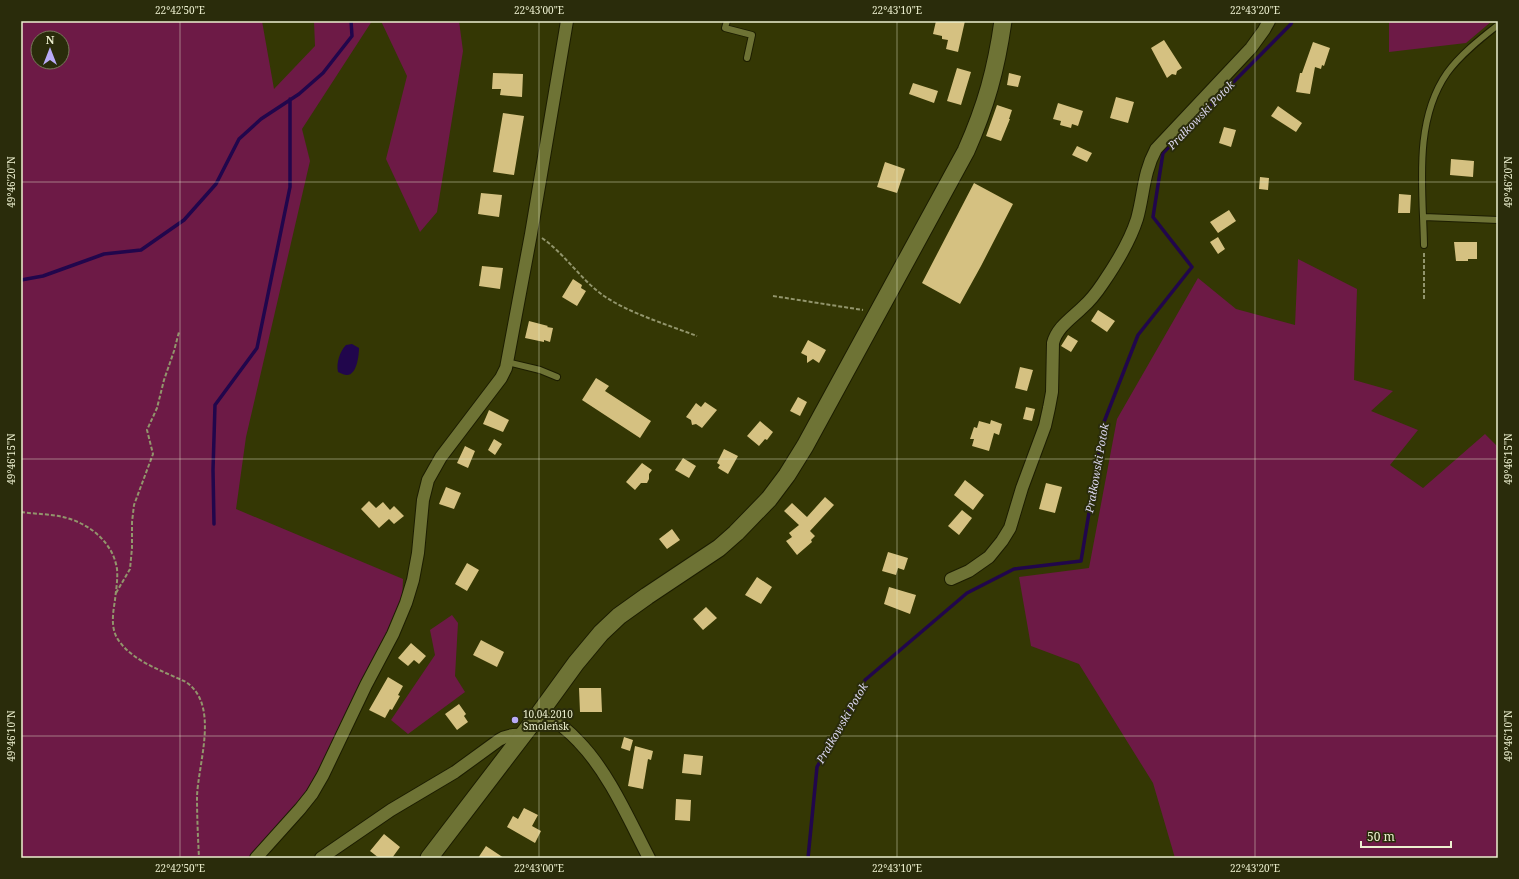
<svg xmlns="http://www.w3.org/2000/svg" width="1519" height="879" viewBox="0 0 1519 879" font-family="'Noto Serif',serif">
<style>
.green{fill:#6d1a46;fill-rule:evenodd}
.water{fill:#21064c}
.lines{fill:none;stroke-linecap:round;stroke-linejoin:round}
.stream{stroke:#21064c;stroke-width:3.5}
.building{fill:#d5c181}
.lane-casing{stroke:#1c1d00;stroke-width:8}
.street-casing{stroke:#1c1d00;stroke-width:14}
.secondary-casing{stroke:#1c1d00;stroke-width:19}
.path{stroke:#92956c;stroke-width:2;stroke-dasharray:4 2;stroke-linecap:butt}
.lane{stroke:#6e7335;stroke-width:6}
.street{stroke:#6e7335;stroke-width:12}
.secondary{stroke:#6e7335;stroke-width:17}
.ticks{fill:none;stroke:#edf0d0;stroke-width:1;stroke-opacity:0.45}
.poi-dot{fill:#b9abf7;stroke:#2a2c0b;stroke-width:1.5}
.labels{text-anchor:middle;stroke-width:4;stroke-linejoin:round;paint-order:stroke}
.poi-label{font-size:10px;fill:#edf0d0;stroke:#2a2c0b;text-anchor:start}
.water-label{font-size:11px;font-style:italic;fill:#dad6ef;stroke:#2a2c0b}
.neatline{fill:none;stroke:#edf0d0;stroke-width:1.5}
.ticks-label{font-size:10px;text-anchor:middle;fill:#edf0d0}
</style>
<rect width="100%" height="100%" fill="#343704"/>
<path class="green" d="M21,21h241l12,68 41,-43 -1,-25h58l-70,108 8,32 -64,276 -10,72 167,70 -1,23 -95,193 -54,63h-232zM38,38h24v24h-24z
M381,21h78l4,30 -26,161 -17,20 -34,-73 21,-83z
M1389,21h103l-26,22 -77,9z
M1298,259l59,30 -3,91 39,11 -22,20 47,19 -28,35 33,23 62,-54 13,13v411h-323l-22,-75 -74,-119 -48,-18 -12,-69 70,-9 28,-149 81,-141 38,31 59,16z
M452,615l6,8 -3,53 10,16 -57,42 -17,-14 44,-65 -5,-25z"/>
<path class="water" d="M352,344l7,4c0,7 -2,27 -12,27 -3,0 -6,-2 -9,-3 -2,-9 2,-21 8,-27z"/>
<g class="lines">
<path class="stream" d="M21,280l22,-4 61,-22 37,-4 43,-30 32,-36 23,-45 22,-20 38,-25 24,-21 29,-37 -1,-15
M214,524l-1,-54 2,-65 42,-57 33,-161v-88
M808,858l9,-91 48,-87 102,-87 47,-24 67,-8 23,-139 34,-87 54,-68 -39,-50 10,-64 128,-129 1,-3"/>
</g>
<path class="building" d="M936,21h29l-7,31 -12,-3 2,-9 -6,-1v-3l-9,-2z
M1164,40l18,28 -5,3 -1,4 -4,-1 -5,4 -16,-30z
M1313,42l17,6 -6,18 -2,-1 -1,4 -6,-2 -5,27 -14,-2 4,-19h2z
M957,68l14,4 -10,33 -14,-4z
M493,73l30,1 -1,23 -22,-2 1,-6h-9z
M1009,73l12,3 -3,11 -11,-2z
M913,83l25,8 -4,12 -25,-9z
M1116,97l18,5 -6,21 -18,-5z
M1058,103l25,8 -5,15 -6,-2 -1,4 -11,-3 1,-4 -8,-2z
M997,105l15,5 -3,9h1l-9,22 -15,-5z
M1278,106l24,17 -6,9 -25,-16z
M503,113l21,3 -10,59 -21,-3z
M1224,127l12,3 -5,17 -12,-4z
M1077,146l15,7 -5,9 -15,-7z
M1451,159l23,2 -1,16 -23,-2z
M885,162l20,7 -8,24 -20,-6z
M1260,177l9,1 -1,12 -9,-1z
M974,183l39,21 -32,62 -21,38 -38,-21z
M481,193l21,2 -3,22 -21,-3z
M1399,194l12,1 -1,18h-12z
M1229,210l7,11 -18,12 -8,-11z
M1218,237l7,12 -7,5 -8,-12z
M1454,242h23v17h-9v2h-12z
M482,266l21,2 -3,21 -21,-3z
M573,279l9,6 -1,3 5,3 -9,15 -15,-9z
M1098,310l17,11 -8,11 -16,-11z
M529,321l19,5 -1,1 6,1 -3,14 -6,-2v2l-19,-4z
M1068,335l10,6 -7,11 -10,-6z
M808,340l18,10 -7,13 -6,-4 -6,4v-7l-6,-3z
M1020,367l13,3 -6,21 -12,-3z
M596,378l13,8 -4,5 46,30 -11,17 -58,-38z
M798,397l9,5 -7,14 -10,-5z
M705,402l12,8 -15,18 -6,-4 -4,1 -1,-5 -5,-3 10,-14 5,4z
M1026,407l9,2 -3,12 -9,-2z
M489,410l20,10 -6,12 -20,-8z
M991,420l11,4 -3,11 -5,-2 -5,18 -17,-5 2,-7h-4l4,-12 3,1 2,-7 11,3z
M760,421l13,11 -6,8 -2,-1 -6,7 -12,-10z
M494,439l8,5 -7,11 -7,-5z
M465,446l10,5 -7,17 -11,-5z
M724,449l14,7 -10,18 -10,-6 2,-3 -3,-2z
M683,458l13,8 -7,12 -14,-8z
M642,463l10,7 -3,4v5l-2,4h-6l-6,7 -9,-8z
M965,480l19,15 -11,15 -19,-15z
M1046,483l16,4 -7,26 -16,-4z
M446,487l15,6 -7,16 -15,-5z
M825,497l9,8 -24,26 5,5 -4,4 1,2 -15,13 -11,-14 6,-4 -3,-4 10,-8 -15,-14 8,-8 15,14z
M369,501l7,7 7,-6 7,8 4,-4 10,10 -10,8 -5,-5 -10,9 -18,-19z
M962,510l10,8 -13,17 -11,-9z
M672,529l8,11 -13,9 -8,-10z
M888,552l20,6 -4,12 -6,-2 -2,7 -14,-4z
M467,563l12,7 -12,21 -12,-7z
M757,577l15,10 -11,17 -16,-9z
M889,587l27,8 -6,19 -26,-10z
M706,607l11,11 -14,12 -10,-11z
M481,640l23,12 -7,15 -24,-12z
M411,643l15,13 -7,8 -5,-4 -6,6 -10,-8z
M388,677l15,9 -5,9 2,1 -8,14 -2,-1 -5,9 -16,-8z
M579,688h22l1,24h-22z
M459,704l7,10 -2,2 4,6 -11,8 -12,-16z
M624,737l9,3 -3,11 -9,-3z
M635,746l18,5 -2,9 -3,-1 -5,30 -15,-3z
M684,754l19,2 -2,19 -19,-2z
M676,799l15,1 -1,21 -15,-1z
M524,808l14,7 -6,11 9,5 -6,12 -28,-16 6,-11 5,3z
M384,834l16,13 -8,11h-13l-9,-7z
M486,846l18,12h-26z"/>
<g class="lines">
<defs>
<path id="lane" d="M727,21l-2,7 27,7 -5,23
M1424,217l74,3
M1424,245c-1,-56 -11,-123 23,-172 13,-18 33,-34 51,-48
M507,362l33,8 17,7"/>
<path id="street" d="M951,579l18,-8 20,-14 13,-16 8,-13 12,-40 23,-62 4,-18 3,-16 1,-49c4,-16 19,-25 30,-36 8,-7 14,-15 20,-24 13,-19 27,-42 34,-64 7,-25 6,-46 19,-70l95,-101 13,-18 5,-9
M542,711c13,9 26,19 37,31 30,31 50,78 70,116
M256,858l44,-49 12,-15 11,-19 43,-90 27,-51 13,-31 7,-23 5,-27 5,-53 5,-20 13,-23 60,-79 5,-10 25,-134 36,-213
M321,858l70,-48 64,-38 44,-32c8,-5 14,-6 23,-5"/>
<path id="secondary" d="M429,858l107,-140 40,-55 25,-30 18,-17 28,-20 72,-48 17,-15 33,-34 18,-24 18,-29 161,-295c20,-45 30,-81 37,-130"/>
</defs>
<use href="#lane" class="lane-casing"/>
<use href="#street" class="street-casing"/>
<use href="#secondary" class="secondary-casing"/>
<path class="path" d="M542,238c23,16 39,42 62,58 25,17 64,29 93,40
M1424,253v48
M773,296l90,14
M21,512c14,2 29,2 42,5 26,6 50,25 54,52 1,10 -1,21 -2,31 -2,13 -5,29 4,41 15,21 44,30 67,41 34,23 12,81 11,115 0,20 1,41 2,61
M116,593l14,-24 2,-21v-26l2,-17 19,-51 -6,-24 10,-22 7,-28 10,-29 5,-19"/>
<use href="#lane" class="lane"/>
<use href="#street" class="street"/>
<use href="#secondary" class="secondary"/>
</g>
<path class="ticks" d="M180,21v837M539,21v837M897,21v837M1255,21v837M21,182h1477M21,459h1477M21,736h1477"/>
<circle class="poi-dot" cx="515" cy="720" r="4"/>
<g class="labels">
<g class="poi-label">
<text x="523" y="718">10.04.2010<tspan x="523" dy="12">Smoleńsk</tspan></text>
</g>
<g class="water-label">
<text transform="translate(1201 115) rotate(-46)" y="4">Prałkowski Potok</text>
<text transform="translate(1097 468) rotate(-80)" y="4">Prałkowski Potok</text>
<text transform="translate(842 723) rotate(-60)" y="4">Prałkowski Potok</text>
</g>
</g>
<rect width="1519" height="879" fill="none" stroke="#2a2c0b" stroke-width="44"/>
<g transform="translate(50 50)"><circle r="19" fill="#2a2c0b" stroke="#787a5a"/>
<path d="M0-3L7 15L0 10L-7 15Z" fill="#b9abf7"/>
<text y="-6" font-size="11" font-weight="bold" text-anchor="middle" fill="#edf0d0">N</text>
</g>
<path d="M1361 841v6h90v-6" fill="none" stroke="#edf0d0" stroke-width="2"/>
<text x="1367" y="841" font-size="12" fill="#edf0d0" stroke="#2a2c0b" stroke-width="3" paint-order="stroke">50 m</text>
<rect x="22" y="22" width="1475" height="835" class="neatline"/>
<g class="ticks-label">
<text x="180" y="14">22°42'50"E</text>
<text x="539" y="14">22°43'00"E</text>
<text x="897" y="14">22°43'10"E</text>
<text x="1255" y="14">22°43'20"E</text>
<text transform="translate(11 182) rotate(-90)" y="4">49°46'20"N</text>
<text transform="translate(1508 182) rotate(-90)" y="4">49°46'20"N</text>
<text transform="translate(11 459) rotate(-90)" y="4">49°46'15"N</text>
<text transform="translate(1508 459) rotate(-90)" y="4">49°46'15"N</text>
<text transform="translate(11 736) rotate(-90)" y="4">49°46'10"N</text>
<text transform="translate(1508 736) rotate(-90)" y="4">49°46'10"N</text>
<text x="180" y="872">22°42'50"E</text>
<text x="539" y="872">22°43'00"E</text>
<text x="897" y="872">22°43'10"E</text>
<text x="1255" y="872">22°43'20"E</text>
</g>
</svg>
